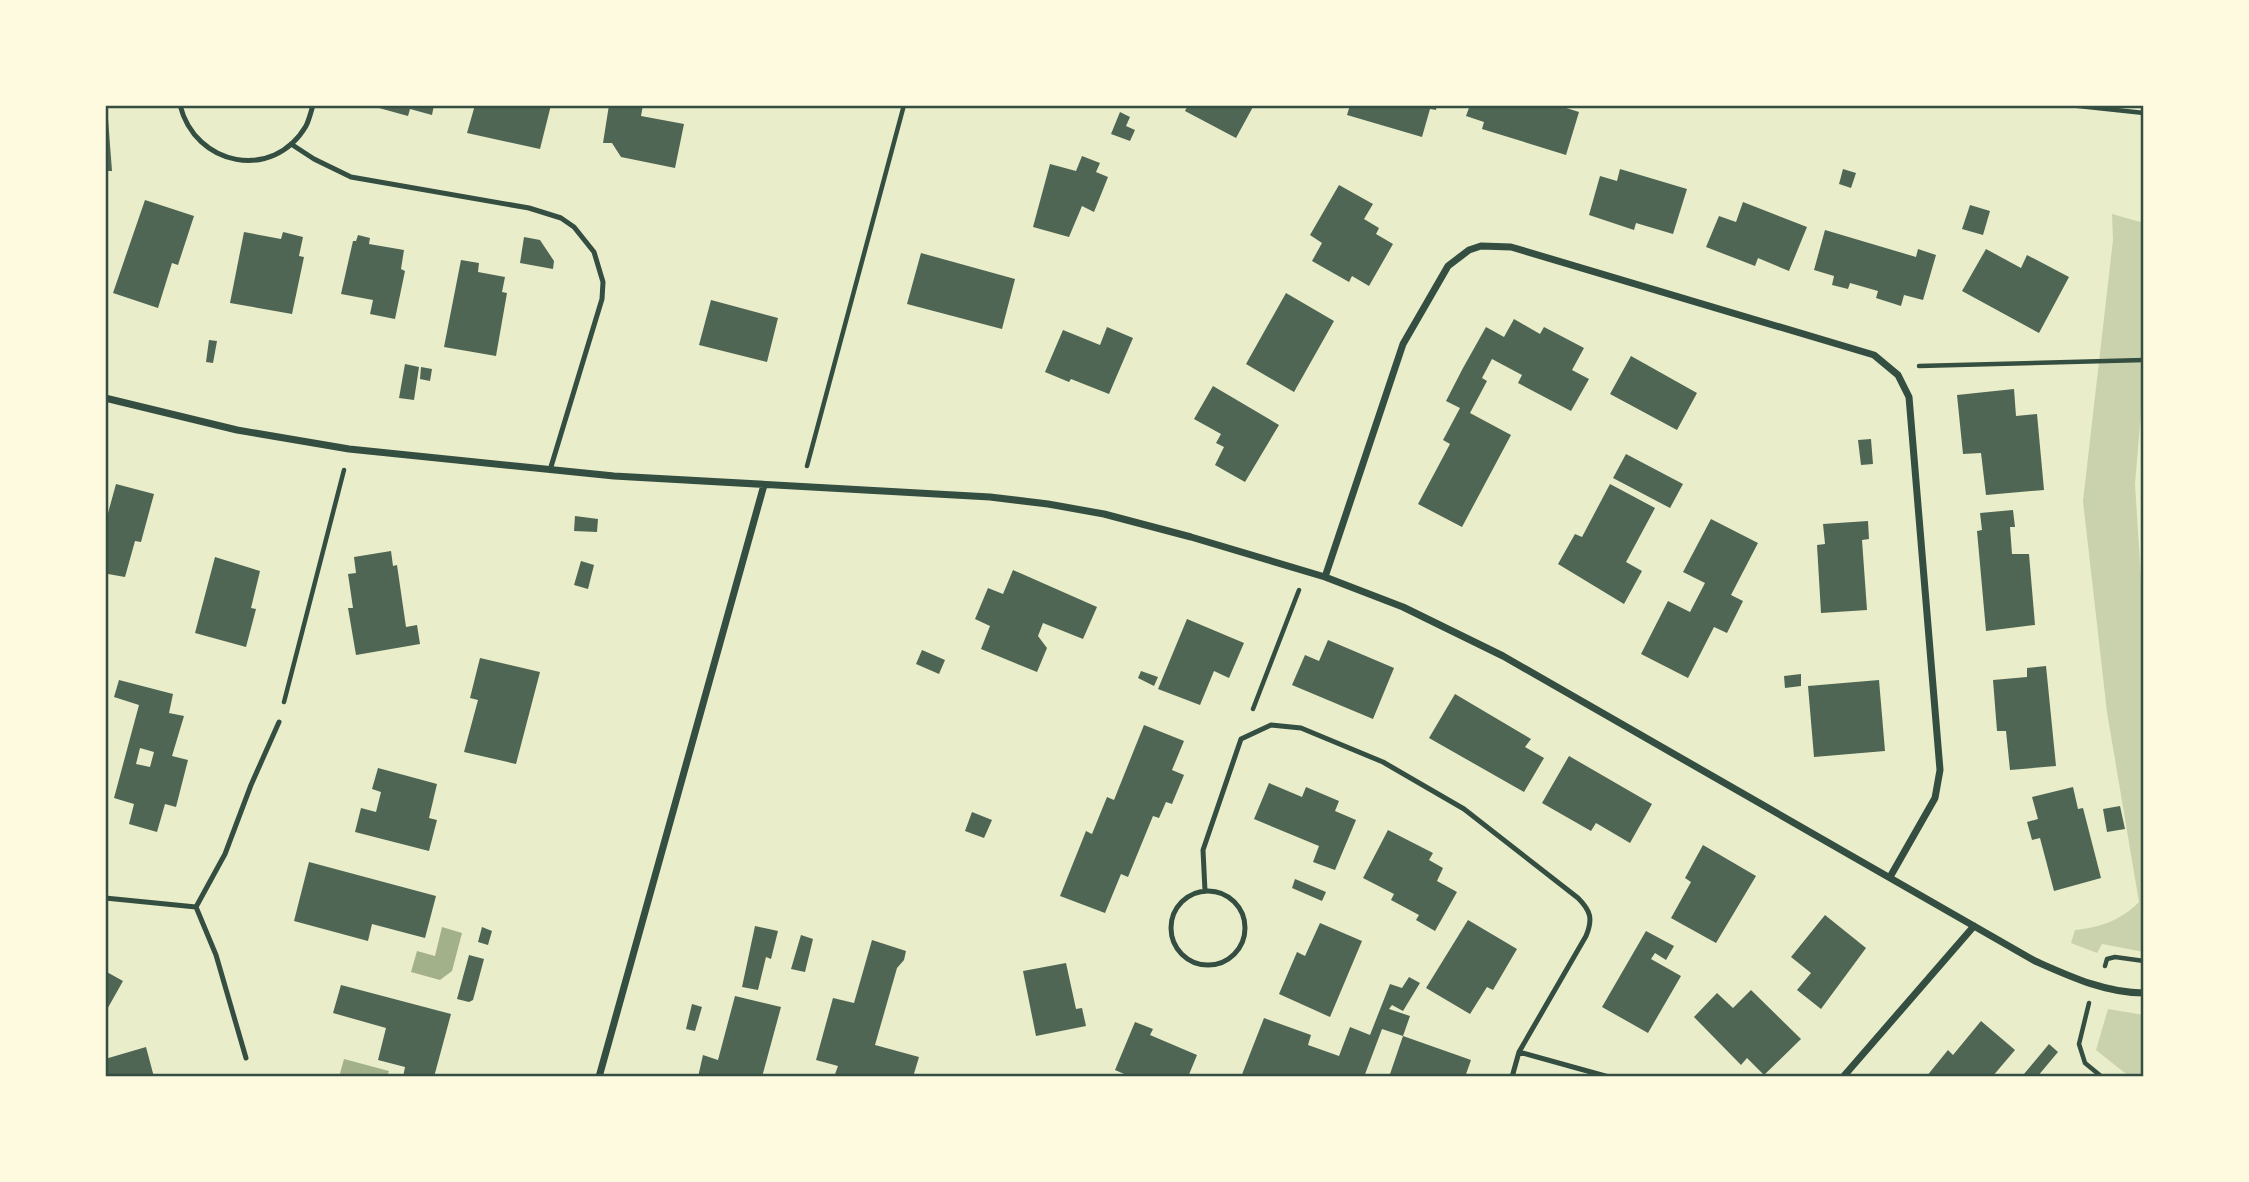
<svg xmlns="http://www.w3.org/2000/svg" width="2249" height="1182" viewBox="0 0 2249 1182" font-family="'IBM Plex Sans',sans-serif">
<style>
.green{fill:#cad2ad}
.water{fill:#a3b18a}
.building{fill:#4f6655;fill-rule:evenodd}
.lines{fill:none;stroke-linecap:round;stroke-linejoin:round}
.path{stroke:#344e41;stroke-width:4.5}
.service{stroke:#344e41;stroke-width:5}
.minor{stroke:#344e41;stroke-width:7}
.neatline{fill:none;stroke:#344e41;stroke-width:2.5}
</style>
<rect width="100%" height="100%" fill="#e9edc9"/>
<path class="green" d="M2112,214l32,9v155l-9,106 9,143v325l-42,-8 -5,9 -26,-10 4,-13c26,-3 45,-9 64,-28l-32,-190 -24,-211 30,-261z
M2108,1009l36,6v62h-14l-34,-27z"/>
<path class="water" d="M442,927l20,6 -10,38 -12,9 -29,-8 6,-21 18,5z
M344,1059l45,12 -2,6h-48z"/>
<path class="building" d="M105,105h2l5,66h-7z
M368,105h66l-2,10 -22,-6 -2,7z
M475,105h76l-11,44 -73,-16z
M609,105h34l-2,11 43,8 -9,44 -54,-11 -9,-14h-9z
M1188,105h66l-18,33 -51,-27z
M1350,105h87l-1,5 -6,-1 -8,28 -75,-22z
M1470,105h87l22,7 -13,43 -84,-26 2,-7 -18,-6z
M1120,112l10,5 -4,9 9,4 -5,11 -19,-7z
M1082,156l18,7 -4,9 12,5 -14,35 -12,-6 -13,31 -36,-10 17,-63 26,7z
M1620,169l67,20 -14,45 -37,-11 -2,7 -45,-15 11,-39 17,5z
M1843,169l13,4 -5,15 -12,-4z
M1339,185l34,19 -9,15 15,9 -3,6 17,10 -24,42 -17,-10 -3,6 -37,-21 10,-18 -12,-8z
M145,200l49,16 -16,49 -6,-2 -14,45 -45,-15z
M1743,202l64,25 -18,44 -31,-13 -3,8 -49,-19 13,-31 17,6z
M1970,205l20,6 -7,24 -21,-6z
M1825,230l91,27 2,-8 18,6 -13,45 -19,-5 -3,11 -25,-8 2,-7 -28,-8 -2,6 -16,-4 2,-9 -20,-6z
M244,232l37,7 2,-7 20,5 -4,19 5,1 -12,57 -62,-11z
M358,235l12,3 -1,6 35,6 -3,19 4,2 -10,48 -25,-5 3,-14 -32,-6 12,-53h3z
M524,237l16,3 14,21 -1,8 -33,-6z
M1986,249l35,19 6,-13 42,22 -30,56 -77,-42z
M921,253l94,26 -13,50 -95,-25z
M461,260l18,3 -1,9 27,5 -3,15 5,1 -11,63 -52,-9z
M1286,293l48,28 -40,71 -48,-28z
M711,300l67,18 -11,44 -68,-17z
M1514,319l26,15 4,-7 40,21 -12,22 17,9 -18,32 -53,-28 4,-8 -30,-16 -10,19 5,3 -17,32 41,22 -49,92 -44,-23 32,-60 -7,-4 17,-32 -14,-7 17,-33 23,-41 18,10z
M1107,327l26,11 -24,56 -38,-15 -2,3 -24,-10 18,-42 37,15z
M209,340l8,1 -4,22 -7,-1z
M1631,356l66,37 -20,37 -67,-36z
M405,364l14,3 -5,33 -15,-2z
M421,367l11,2 -2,12 -10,-2z
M1213,386l66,39 -34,57 -30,-17 9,-18 -8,-4 5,-9 -27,-15z
M2014,389l2,27 21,-2 7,76 -58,5 -5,-42 -18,1 -6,-59z
M1871,439l2,25 -12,1 -3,-25z
M1626,454l57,30 -13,24 -57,-30z
M116,484l38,10 -13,48 -6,-1 -10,36 -17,-3 -2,9 -1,-59z
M1610,484l45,24 -29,54 16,9 -18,33 -66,-40 17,-30 7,3z
M2013,510l2,17h-5l2,27h17l6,71 -49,6 -9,-100 5,-1 -2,-17z
M575,516l23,3 -1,13 -23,-1z
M1711,519l47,24 -27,52 12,6 -16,32 -13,-6 -26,51 -47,-24 27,-53 22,11 15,-29 -22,-11z
M1868,521l1,18 -7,1 5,70 -46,3 -4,-68 8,-1 -2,-20z
M391,551l2,15 4,-1 9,62 11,-2 3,19 -64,11 -8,-47h5l-5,-34 8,-1 -2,-16z
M215,557l45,14 -9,37 5,1 -10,38 -51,-14z
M581,561l13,4 -6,24 -14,-4z
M1013,570l84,37 -14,32 -40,-16 -5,13 9,12 -10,24 -56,-23 9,-23 -15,-7 13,-31 15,6z
M1187,619l57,24 -15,35 -15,-7 -14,34 -42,-16z
M1328,640l66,28 -21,51 -81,-34 13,-30 14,6z
M922,650l23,10 -6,14 -23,-10z
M480,658l60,14 -24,92 -52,-12 14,-52 -8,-2z
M2046,666l10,100 -46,4 -4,-39h-9l-4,-51 34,-3v-9z
M1141,671l17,6 -4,9 -16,-8z
M1801,674v12l-16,2 -1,-12z
M119,680l54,14 -4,19 15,3 -12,40 16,4 -12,47 -11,-3 -8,28 -28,-8 5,-20 -20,-6 25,-93 -25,-8zM140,748l14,4 -4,15 -14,-3z
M1879,680l6,71 -71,6 -6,-71z
M1455,694l76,45 -6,8 19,11 -20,34 -95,-54z
M1144,725l40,16 -12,29 12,5 -12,29 -6,-2 -7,16 -6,-2 -25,61 -7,-3 -16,39 -45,-17 26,-65 6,3 15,-37 7,3z
M1569,756l83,48 -22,39 -34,-20 -5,8 -49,-28z
M378,768l59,16 -8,34 8,2 -8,31 -74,-19 6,-24 15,4 5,-20 -9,-3z
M1269,783l33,14 4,-10 33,14 -4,10 21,9 -21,50 -22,-8 6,-16 -65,-27z
M2073,787l5,22 5,-1 18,70 -47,13 -14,-53 -8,2 -5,-18 11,-3 -6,-22z
M2120,806l5,23 -18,3 -4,-23z
M972,812l20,8 -8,18 -19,-7z
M1388,830l45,23 -4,7 14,8 -6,13 20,11 -22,39 -19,-11 3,-5 -28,-15 3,-6 -31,-16z
M1703,845l53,31 -40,67 -45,-25 20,-36 -6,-4z
M309,862l127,34 -11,42 -53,-14 -4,17 -74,-20z
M1295,879l31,13 -4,9 -30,-13z
M1825,915l41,33 -45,61 -24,-19 14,-17 -20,-16z
M1468,920l49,29 -24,41 -6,-3 -17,27 -44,-26z
M1320,923l42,18 -32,76 -51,-23 18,-42 8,4z
M755,926l23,5 -7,28 -5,-2 -8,33 -16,-3z
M482,927l10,4 -4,14 -10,-3z
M1646,931l28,15 -8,14 -11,-7 -4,6 30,17 -33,57 -46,-26z
M801,935l12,4 -8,33 -14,-3z
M872,940l34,11 -2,9 -7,8 -22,77 44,12 -6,20h-79l4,-11 -22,-6 17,-62 21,5z
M469,955l15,4 -11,41 -4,2 -12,-3z
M1066,963l10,46 6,-1 4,18 -50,10 -13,-65z
M105,971l18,10 -18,32z
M1409,977l11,6 -17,28 -11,-6 -3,4 21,7 -7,20 -21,-7 -18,48h-61l-6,-2 -1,2h-55l23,-59 47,17 -3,10 31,11 11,-29 20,8 20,-51 12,4z
M341,985l110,29 -17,63h-31l2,-10 -27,-7 8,-32 -53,-15z
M1751,990l50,49 -37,36 -17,-17 -6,7 -47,-48 23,-24 16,15z
M735,996l46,11 -19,70h-64l5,-22 15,5z
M692,1004l10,3 -7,24 -9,-2z
M1981,1021l34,29 -23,27h-66l22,-27 5,5z
M1135,1022l18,7 -3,6 47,20 -9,22h-57l-16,-7z
M1403,1036l68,24 -6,17h-76z
M2049,1044l9,8 -21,25h-9l-4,-3z
M146,1047l8,30h-49v-18z"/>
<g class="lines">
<path class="path" d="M2069,105l75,8
M1919,366l225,-6
M807,466l97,-361
M2144,483v12
M284,702l60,-232
M1253,709l46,-119
M2105,966l2,-7 8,-2 29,4
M2089,1003l-10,41 6,19 17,14"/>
<path class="service" d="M180,105c15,61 93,77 126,21 3,-6 5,-14 7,-21
M291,144l23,15 37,18 178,31 32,10 13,9 20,25 9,30 -1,17 -52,171
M1171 928a37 37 0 1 1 74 0a37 37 0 1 1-74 0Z
M1205,891l-2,-41 38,-111 30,-14 30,3 82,34 81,47 114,89c13,13 15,21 8,38l-67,116 -7,25
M105,898l91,9 29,-53 26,-69 28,-63
M196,907l20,48 30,103
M1519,1052l90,25"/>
<path class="minor" d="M105,398l132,32 112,19 265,27 376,21 58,7 56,10 87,23 134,40 78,30 100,49 532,305c34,15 70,32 109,32
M1325,577l78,-233 45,-78 21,-16 12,-4 30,1 363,108 24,20 11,22 31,373 -5,28 -45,79
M599,1077l165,-592
M1843,1077l131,-151"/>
</g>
<rect width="2249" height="1182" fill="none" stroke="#fefae0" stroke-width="214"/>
<rect x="107" y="107" width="2035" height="968" class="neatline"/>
</svg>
